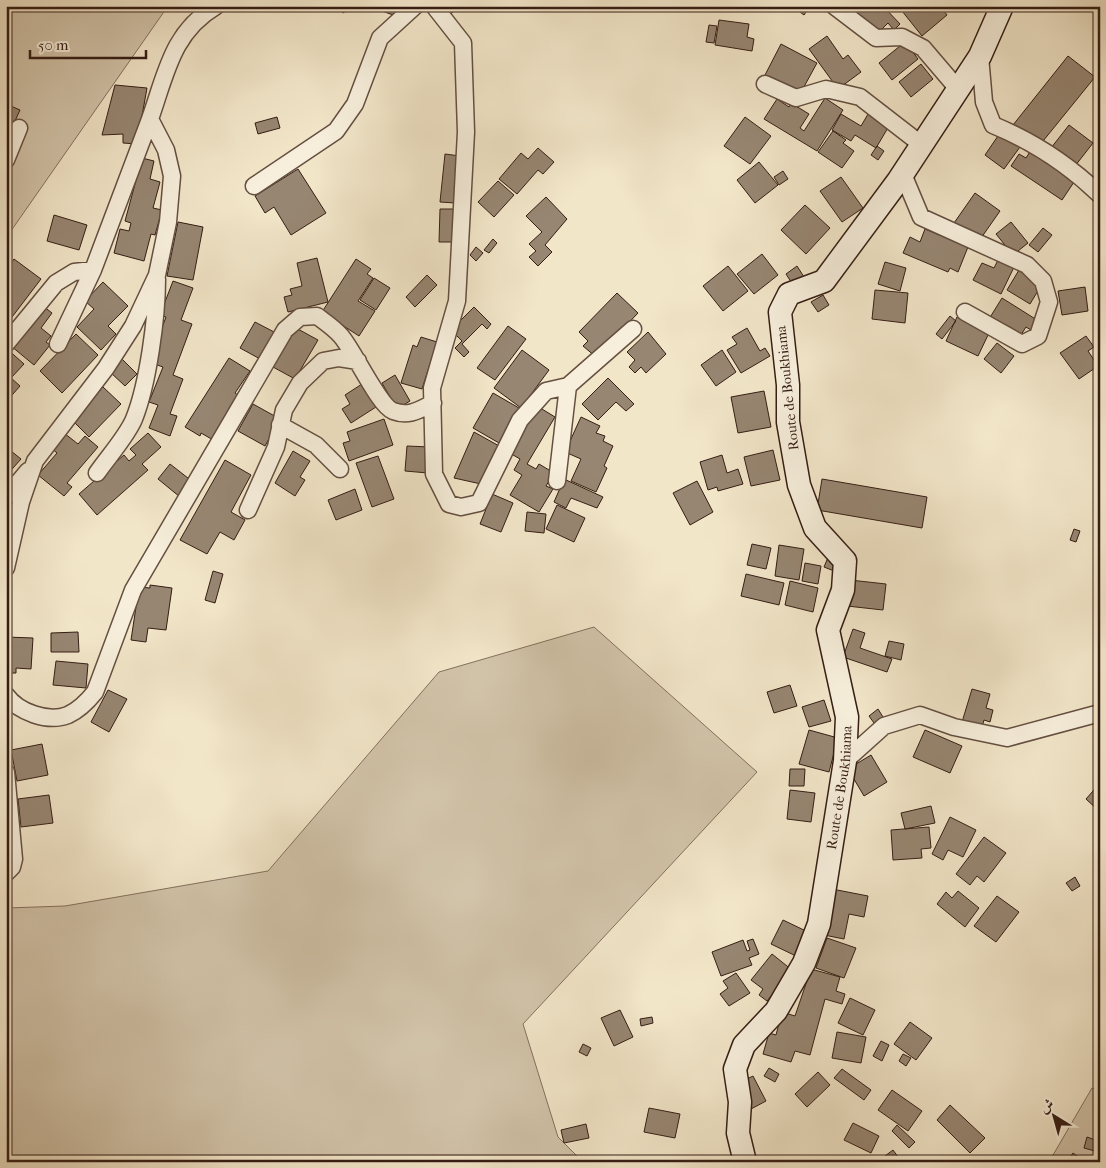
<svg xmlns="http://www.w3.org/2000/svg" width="1106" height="1168" viewBox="0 0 1106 1168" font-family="'IM FELL French Canon',Amiri,serif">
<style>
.green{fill:#d2c4aa;stroke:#84705f}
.building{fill:#978672;stroke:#351d14}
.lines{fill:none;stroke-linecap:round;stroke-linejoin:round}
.street-casing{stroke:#644f41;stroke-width:19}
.secondary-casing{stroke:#351d14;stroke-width:25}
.street{stroke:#f7efdc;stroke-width:16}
.secondary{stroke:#f7efdc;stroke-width:22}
.labels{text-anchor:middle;stroke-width:4;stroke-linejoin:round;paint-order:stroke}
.street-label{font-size:14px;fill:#351d14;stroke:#f7efdc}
</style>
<rect width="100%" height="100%" fill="#f2e6c9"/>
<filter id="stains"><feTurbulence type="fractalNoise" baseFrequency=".004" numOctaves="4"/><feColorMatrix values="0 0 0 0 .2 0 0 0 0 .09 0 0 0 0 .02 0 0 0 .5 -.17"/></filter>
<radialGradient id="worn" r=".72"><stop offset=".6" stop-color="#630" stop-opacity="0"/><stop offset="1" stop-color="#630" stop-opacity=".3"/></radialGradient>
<path class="green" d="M6,6h162l-162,232z
M594,627l163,145 -234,252 35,113 25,25h-577v-254l59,-2 203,-35 171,-199z
M1092,1088l8,3v71h-51z"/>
<path class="building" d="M338,6h15l-10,7z
M377,6h26l-4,11 -23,-8z
M442,6h18l-14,12z
M792,6h18l-6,9z
M848,6h35l17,18 -6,6 -6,-7 -12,12z
M898,6h42l7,9 -25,21z
M719,20l30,4 -2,13 7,2 -2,12 -37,-6z
M709,25l8,1 -3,17 -8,-1z
M827,36l16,23 5,-4 13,17 -23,17 -29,-40z
M905,42l13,17 -26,21 -13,-17z
M781,44l36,19 -17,31 -35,-19z
M1068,56l27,21 -56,69 -26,-21z
M921,64l12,15 -22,18 -12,-15z
M115,85l32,3 -10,56 -14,-1v-9l-21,1z
M825,98l18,12 -26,41 -53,-32 13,-20 12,8 2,-4 18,11 -9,14 4,3z
M6,104l14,6 -11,24 -3,-2z
M871,109l21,12 -16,27 -21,-13 -4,6 -19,-11 9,-16 20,12z
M277,117l3,11 -22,6 -3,-11z
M745,117l26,19 -21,28 -26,-18z
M1069,125l24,18 -18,23 -24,-18z
M833,131l13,9 -3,3 11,8 -12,17 -24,-16z
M1000,133l20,14 -16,22 -19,-14z
M877,146l7,5 -6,9 -7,-5z
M1033,147l43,32 -14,21 -51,-34 8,-12 7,4z
M538,148l16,14 -11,12 -5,-4 -21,24 -18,-15 22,-26 7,6z
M445,154l15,2 -5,47 -15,-1z
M142,158l12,3 -4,18 10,3 -7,26 9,2 -7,25 -4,-1 -7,27 -30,-8 6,-24 9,2 2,-8 -6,-2z
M759,162l19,23 -23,18 -18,-23z
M298,169l28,44 -35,22 -17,-28 -9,6 -10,-17z
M783,171l5,8 -9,6 -5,-8z
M841,177l22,31 -21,14 -22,-31z
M498,181l16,14 -20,22 -16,-15z
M975,193l25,18 -21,30 -25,-18z
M546,197l21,22 -22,26 7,7 -14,14 -9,-9 7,-6 -7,-7 13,-12 -16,-16z
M805,205l25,23 -24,26 -25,-24z
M440,209h14v33h-15z
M54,215l33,10 -8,25 -32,-9z
M178,222l25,5 -10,53 -26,-4z
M1011,222l17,21 -15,12 -17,-21z
M1043,228l9,7 -14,17 -9,-7z
M925,229l43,18 -10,25 -8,-4 -2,4 -45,-19 7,-16 10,5z
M493,239l4,4 -8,10 -5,-3z
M476,247l7,6 -7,8 -6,-6z
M762,254l16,21 -24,19 -17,-20z
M317,258l11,44 -40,10 -4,-15 8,-2 -2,-6 12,-3 -5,-23z
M999,258l16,7 -14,29 -28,-14 9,-17 12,5z
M14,259l27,20 -35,46v-55z
M356,259l15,10 -4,5 6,4 -15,23 17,10 -16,25 -37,-24z
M885,262l21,6 -6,23 -22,-7z
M728,266l20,25 -25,20 -20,-25z
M797,266l7,11 -11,8 -7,-11z
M1019,270l23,14 -12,20 -23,-14z
M427,275l10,10 -22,22 -9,-10z
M374,278l16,10 -14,22 -16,-10z
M173,281l20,7 -12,32 11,4 -19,51 10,4 -13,35 7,2 -7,20 -21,-8 9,-23 -9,-3 14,-35 -14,-5 17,-45 -6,-2z
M103,282l25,24 -20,20 8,8 -15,16 -24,-23 17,-18 -9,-8z
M1085,287l3,24 -26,4 -4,-24z
M875,290l33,3 -3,30 -33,-4z
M617,293l21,20 -42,44 -13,-11 5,-5 -9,-9z
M823,295l6,10 -11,7 -7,-10z
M1002,298l35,22 -6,10 -5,-3 -7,11 -30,-19z
M43,306l9,7 -11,15 10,8 -5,6 4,3 -16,20 -23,-19z
M474,307l17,17 -4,5 -5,-5 -20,20 7,8 -5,5 -9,-9 7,-7 -11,-11z
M950,316l6,5 -14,18 -6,-5z
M957,317l32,16 -11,23 -32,-15z
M255,322l21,11 -14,27 -22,-12z
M508,326l18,13 -31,41 -18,-12z
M296,328l22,12 -23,39 -22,-12z
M747,328l13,23 5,-3 5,8 -29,17 -14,-23 10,-6 -5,-7z
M648,332l18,22 -20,19 -5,-6 -6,6 -6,-6 6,-7 -8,-8z
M76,334l22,21 -36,38 -22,-22z
M1086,336l8,11 -6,4 10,15 -19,13 -19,-26z
M421,337l16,5 -15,47 -21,-6 12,-38 4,2z
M997,343l17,13 -13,17 -17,-14z
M6,348l18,16 -13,14 9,8 -14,16z
M522,350l27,20 -28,38 -27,-20z
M722,350l14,22 -20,14 -15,-21z
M229,358l21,13 -15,22 7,5 -27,43 -14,-8 -1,3 -15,-9z
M122,359l15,15 -12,12 -15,-14z
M395,375l15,26 -13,8 -15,-26z
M608,378l26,26 -8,7 -10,-9 -18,18 -16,-16z
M362,384l14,23 -25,16 -9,-14 8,-5 -5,-9z
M103,387l18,17 -32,33 -18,-18z
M764,391l7,36 -33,6 -7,-36z
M493,393l26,15 -20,35 -26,-15z
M253,404l27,15 -15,27 -27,-15z
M537,406l18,11 -28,47 9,5 3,-5 15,9 -8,13 7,3 -14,23 -29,-17 12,-20 -8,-5 6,-11 -12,-7z
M581,417l19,9 -4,7 9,3 -2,5 10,5 -9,20 3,2 -11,24 -25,-11 10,-22 -16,-7z
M384,419l9,26 -44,16 -6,-18 7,-2 -3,-9z
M474,432l27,15 -20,37 -27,-6z
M64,433l14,11 7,-8 13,11 -31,36 5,4 -8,9 -26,-21 19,-22 -6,-5z
M148,433l13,14 -19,17 6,6 -51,45 -18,-21 45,-39 5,6 7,-6 -6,-6z
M407,446l23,1 -2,26 -23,-2z
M6,447l15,12 -15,17z
M773,450l7,30 -29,6 -7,-29z
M293,451l17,10 -10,16 5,3 -10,16 -20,-13z
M722,455l5,18 11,-4 5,15 -25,7 -1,-4 -9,3 -8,-28z
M378,456l16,43 -22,8 -16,-44z
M225,460l26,15 -20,37 14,8 -11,20 -14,-8 -13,22 -27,-14z
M170,464l23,18 -13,15 -22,-18z
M564,479l39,18 -6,11 -26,-10 -5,10 -12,-6z
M822,479l105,18 -5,31 -105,-18z
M697,481l16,31 -23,13 -17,-32z
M355,489l7,21 -26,10 -8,-20z
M492,494l21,9 -12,29 -21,-8z
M557,505l28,13 -11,24 -28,-13z
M527,512l19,2 -2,19 -19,-2z
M1074,529l6,2 -4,11 -6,-2z
M752,544l19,4 -5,21 -19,-4z
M779,545l25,4 -5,31 -24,-4z
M829,555l10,18 -15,-6z
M805,563l16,3 -3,18 -16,-3z
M213,571l10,3 -8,29 -10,-3z
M746,574l38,9 -5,22 -38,-9z
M850,580l36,4 -3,26 -36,-4z
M790,581l28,7 -5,24 -28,-7z
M150,585l22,3 -6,42 -18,-2 -2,14 -15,-2 8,-53 11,1z
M853,629l12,4 -5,15 32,11 -5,13 -44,-15z
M78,632l1,20h-28v-19z
M6,637l27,1 -2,31 -15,-1v5h-10z
M889,641l15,3 -3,16 -16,-4z
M56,661l32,3 -2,24 -33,-3z
M790,685l7,21 -23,7 -7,-21z
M972,689l18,5 -4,14 7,2 -3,12 -6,-2 -2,7 -20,-5z
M108,690l19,9 -18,33 -18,-10z
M824,700l7,21 -22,6 -7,-20z
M878,709l5,8 -9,6 -5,-7z
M809,730l29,8 -9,34 -30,-8z
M925,730l37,16 -12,27 -37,-16z
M42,744l6,31 -31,6 -6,-31z
M871,755l16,27 -23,14 -16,-27z
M790,769h15l-1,17h-15z
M1100,783v29l-14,-13z
M790,790l25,3 -4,29 -24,-3z
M49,795l4,28 -32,4 -3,-28z
M931,806l4,17 -30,6 -4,-16z
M950,817l26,13 -13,27 -15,-7 -5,10 -11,-6z
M929,827l2,21 -10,1 1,9 -29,2 -2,-30z
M984,837l22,16 -22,29 -7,-6 -7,9 -14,-11z
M1075,877l5,9 -8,5 -6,-8z
M832,889l36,7 -4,21 -15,-3 -5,25 -20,-4z
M958,891l21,17 -14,19 -28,-23 9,-12 6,6z
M997,896l22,16 -23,30 -22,-16z
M783,920l25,12 -12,24 -25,-12z
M827,938l29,10 -12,30 -28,-10z
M753,939l6,15 -10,4 3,7 -31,11 -9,-24 31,-12 4,11 3,-1 -3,-9z
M772,954l20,16 -25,31 -8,-6 4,-6 -12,-9z
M811,969l29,8 -4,14 9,3 -3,10 -17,-5 -15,56 -15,-4 -4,11 -28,-8 6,-21 7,2 6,-23 13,4z
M736,973l14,20 -21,13 -9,-12 8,-6 -5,-7z
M850,998l25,12 -12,25 -25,-12z
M620,1010l13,27 -19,9 -13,-28z
M652,1017l1,6 -12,3 -1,-7z
M910,1022l22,16 -16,22 -22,-16z
M837,1032l29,5 -5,26 -29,-5z
M881,1041l8,4 -7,16 -9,-5z
M583,1044l8,4 -4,8 -8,-4z
M903,1054l8,4 -5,8 -7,-5z
M769,1068l10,6 -4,8 -11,-6z
M842,1069l29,21 -7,10 -30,-22z
M818,1072l12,13 -23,22 -12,-13z
M753,1076l13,25 -15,8 -14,-25z
M892,1090l30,21 -14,20 -30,-21z
M950,1105l35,33 -15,15 -33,-33z
M649,1108l31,6 -5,24 -31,-6z
M853,1123l26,13 -8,17 -27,-13z
M586,1124l3,14 -25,5 -3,-13z
M897,1125l18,17 -6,6 -17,-17z
M1087,1137l11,4 -3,10 -11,-3z
M893,1150l8,11 -24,1z
M1073,1153l12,9h-18z"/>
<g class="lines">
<defs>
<path id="street" d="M434,6l29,37 3,89 -9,169 -25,87 2,86 15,30 12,3 18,-4 41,-83 26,-29 22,-5 65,-57
M834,6l42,32 26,-1 21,11 35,41
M980,56l4,46 9,23c39,16 77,41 107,70
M765,84l31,14 30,-9 34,8 62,48
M6,160l13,-32
M903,174l18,43 106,48 16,16 6,21 -11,34 -16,8 -57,-32
M254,186l82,-55 19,-27 25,-66 35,-32
M6,344l50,-61 18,-11 19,-2
M58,344l35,-74 57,-151
M280,425l36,20 24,24
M97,473c11,-16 30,-37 37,-54 14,-35 23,-102 23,-140
M557,481l11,-95
M6,497l22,-26
M248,510l28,-63 8,-37 16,-27 23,-22 16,-3 19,3
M6,568l15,-66 14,-41 71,-93 27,-42 24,-51 11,-53 4,-46 -6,-26 -16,-31c16,-45 22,-87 66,-113
M6,695c12,17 42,28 62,20 11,-5 19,-13 27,-23l38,-102 152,-260 15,-13 17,-1c8,6 17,12 24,20 13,15 38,70 52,75 16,6 26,-1 40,-8
M845,761l39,-35 36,-11 34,12 53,11 93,-25
M6,772l8,87 -2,8 -6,6"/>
<g id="secondary">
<path id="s1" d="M745,1162l-7,-29 2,-31 -5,-33 9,-24 32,-34 28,-48 15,-39 26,-163 2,-44 -19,-87 15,-40 2,-29 -30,-33 -16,-43 -11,-63v-37l-8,-73 9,-18 35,-13 74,-100 82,-125 22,-50"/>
</g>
</defs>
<use href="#street" class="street-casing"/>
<use href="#secondary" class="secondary-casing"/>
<use href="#street" class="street"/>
<use href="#secondary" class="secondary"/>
</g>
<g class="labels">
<g class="street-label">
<text transform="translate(787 388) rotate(-96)" y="5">Route de Boukhiama</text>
<text dy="5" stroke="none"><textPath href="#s1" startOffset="402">Route de Boukhiama</textPath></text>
</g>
</g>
<rect width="1106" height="1168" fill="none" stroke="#f2e6c9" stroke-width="25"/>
<rect x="8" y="8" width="1091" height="1153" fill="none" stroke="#351d14" stroke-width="2.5"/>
<rect x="12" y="12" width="1081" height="1143" fill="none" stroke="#351d14"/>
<g transform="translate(1054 1116) rotate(323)" stroke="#f7efdc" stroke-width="4" paint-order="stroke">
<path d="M0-4L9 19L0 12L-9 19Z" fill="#351d14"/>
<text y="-8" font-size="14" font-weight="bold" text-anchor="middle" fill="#351d14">ش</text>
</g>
<path d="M30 50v8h116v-8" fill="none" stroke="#351d14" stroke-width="2.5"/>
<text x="38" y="50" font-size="15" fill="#351d14" stroke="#f7efdc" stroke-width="4" paint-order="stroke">50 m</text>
<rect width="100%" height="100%" filter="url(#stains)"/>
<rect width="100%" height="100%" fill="url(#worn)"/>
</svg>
